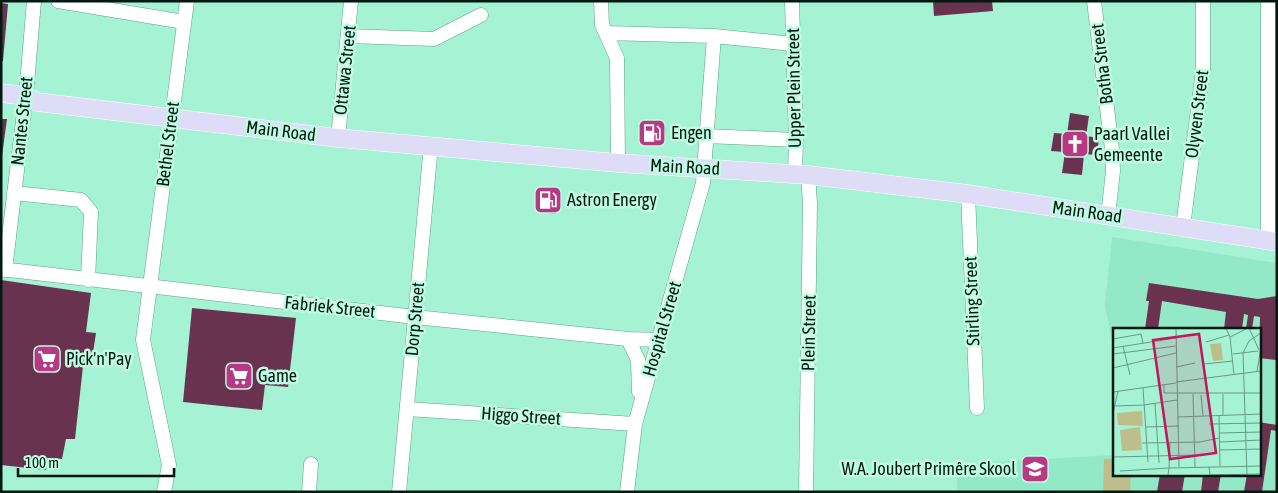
<svg xmlns="http://www.w3.org/2000/svg" width="1278" height="493" viewBox="0 0 1278 493" font-family="'Asap Condensed',sans-serif">
<style>
.built{fill:#92e8c7}
.green{fill:#bebe8a}
.building{fill:#693350}
.lines{fill:none;stroke-linecap:round;stroke-linejoin:round}
.minor-casing{stroke:#59a489;stroke-width:15}
.major-casing{stroke:#fff;stroke-width:19}
.minor{stroke:#fff;stroke-width:14}
.major{stroke:#dedcf7;stroke-width:18}
.labels{text-anchor:middle;stroke-width:5;stroke-linejoin:round;paint-order:stroke}
.street-label{font-size:18px;fill:#001a11;stroke:#c0fce4}
.poi-label{font-size:18px;fill:#001a11;stroke:#c0fce4;text-anchor:start}
.inset-road{fill:none;stroke:#649c86;stroke-width:1}
.view{fill:#c2185b;fill-opacity:0.15;stroke:#c2185b;stroke-width:2.5}
.inset-edge{fill:none;stroke:#001a11;stroke-width:2.5}
</style>
<rect width="100%" height="100%" fill="#a6f2d4"/>
<path class="built" d="M1112,237l165,26v229h-320v-28l157,-9v19h145v-145h-145v22l-9,-45z"/>
<path class="green" d="M1104,459h10v15h17l-1,18h-27z"/>
<path class="building" d="M933,1h59l1,10 -59,5z
M1,3l7,1 -5,57h-2z
M1070,113l19,3 -3,20 13,2 -2,17 -13,-1 -2,21 -20,-2 3,-21 -14,-1 3,-18 13,1z
M1,119h6l-5,37h-1z
M640,126l26,1 -1,13 -25,-1z
M540,187l18,2 -2,25 -18,-2z
M1,280l90,13 -5,39 10,1 -5,33h-8l-8,73h-9l-4,20 -15,-1 -1,12 -45,-5z
M1149,283l109,16 19,-3v64l-18,-2 1,-41 -6,-1 -2,13h-6l2,-14 -4,-1 -2,15h-18l2,-17 -64,-11 -4,28h-13l4,-28h-3z
M192,308l104,10 -8,69 -23,-2 -3,25 -79,-8z
M1259,422l18,3v6l-6,-1 -9,62h-18l3,-18h12z
M1160,474h25l-3,18h-25z
M1203,474h18l-3,18h-17z"/>
<g class="lines">
<defs>
<path id="minor" d="M58,1l126,21
M601,1l1,24 15,33 1,105
M792,1l4,139 -1,34
M1094,1l18,148 1,22 -5,45
M1268,1v240
M606,33l108,3
M348,36l86,3 47,-24
M706,136l90,4
M338,138l13,-137
M14,193l67,7 10,12 -3,68
M968,194l9,214
M1183,227l20,-157v-69
M1,269l414,48 213,22 30,1
M5,270l21,-174 8,-95
M628,339l10,21 1,32
M407,409l228,15
M164,492l5,-27 -26,-125 44,-339
M309,492l2,-28
M399,492l32,-347
M627,492l8,-68 68,-241 11,-147 79,8
M806,492l4,-289 -2,-28"/>
<path id="major" d="M1,93l25,3 11,6 301,36 280,25 190,12 160,19 309,48"/>
</defs>
<use href="#minor" class="minor-casing"/>
<use href="#major" class="major-casing"/>
<use href="#minor" class="minor"/>
<use href="#major" class="major"/>
</g>
<defs>
<symbol id="fuel-square" viewBox="-11 -11 22 22"><rect x="-9" y="-9" width="18" height="18" rx="4" fill="#b83884" stroke="#c0fce4"/><path d="M-5.5-6h7V0h2V4h1.3V-2.5L3-4.5l.8-.8L6-3V5H2.5V1h-1V6h-7ZM-4.2-4.7v3.2H.2V-4.7Z" fill="#fff"/></symbol>
<symbol id="church-square" viewBox="-11 -11 22 22"><rect x="-9" y="-9" width="18" height="18" rx="4" fill="#b83884" stroke="#c0fce4"/><path d="M-1.2-6h2.4v3.5h3.3v2.4h-3.3V6h-2.4V-.1h-3.3v-2.4h3.3Z" fill="#fff"/></symbol>
<symbol id="supermarket-square" viewBox="-11 -11 22 22"><rect x="-9" y="-9" width="18" height="18" rx="4" fill="#b83884" stroke="#c0fce4"/><path d="M-6-5.5h2.5l.6 2H6L4.5 2H-2.5L-4.4-4H-6ZM-1.5 3.2a1.3 1.3 0 1 0 .1 0ZM3 3.2a1.3 1.3 0 1 0 .1 0Z" fill="#fff"/></symbol>
<symbol id="school-square" viewBox="-11 -11 22 22"><rect x="-9" y="-9" width="18" height="18" rx="4" fill="#b83884" stroke="#c0fce4"/><path d="M0-5L7-2L0 1L-7-2ZM-4 1L0 2.5L4 1V4Q0 6-4 4Z" fill="#fff"/></symbol>
</defs>
<g fill-rule="evenodd">
<use href="#fuel-square" x="636" y="117" width="32" height="32"/>
<use href="#church-square" x="1059" y="128" width="32" height="32"/>
<use href="#fuel-square" x="532" y="184" width="32" height="32"/>
<use href="#supermarket-square" x="31" y="343" width="32" height="32"/>
<use href="#supermarket-square" x="223" y="360" width="32" height="32"/>
<use href="#school-square" x="1019" y="453" width="32" height="32"/>
</g>
<g class="labels">
<g class="street-label">
<text transform="translate(1102 64) rotate(-97)" y="6">Botha Street</text>
<text transform="translate(345 70) rotate(-84)" y="6">Ottawa Street</text>
<text transform="translate(794 88) rotate(-91)" y="6">Upper Plein Street</text>
<text transform="translate(1197 114) rotate(-83)" y="6">Olyven Street</text>
<text transform="translate(22 121) rotate(-84)" y="6">Nantes Street</text>
<text transform="translate(281 131) rotate(7)" y="6">Main Road</text>
<text transform="translate(168 144) rotate(-83)" y="6">Bethel Street</text>
<text transform="translate(685 167) rotate(3)" y="6">Main Road</text>
<text transform="translate(1087 212) rotate(8)" y="6">Main Road</text>
<text transform="translate(972 301) rotate(-92)" y="6">Stirling Street</text>
<text transform="translate(330 307) rotate(6)" y="6">Fabriek Street</text>
<text transform="translate(415 319) rotate(-85)" y="6">Dorp Street</text>
<text transform="translate(662 329) rotate(-74)" y="6">Hospital Street</text>
<text transform="translate(809 333) rotate(-89)" y="6">Plein Street</text>
<text transform="translate(521 416) rotate(4)" y="6">Higgo Street</text>
</g>
<g class="poi-label">
<text x="671" y="139">Engen</text>
<text x="1094" y="140">Paarl Vallei<tspan x="1094" dy="21">Gemeente</tspan></text>
<text x="567" y="206">Astron Energy</text>
<text x="66" y="365">Pick'n'Pay</text>
<text x="258" y="382">Game</text>
<text x="1016" y="475" text-anchor="end">W.A. Joubert Primêre Skool</text>
</g>
</g>
<g transform="translate(1113 328)">
<rect width="148" height="148" fill="#a6f2d4"/>
<path d="M108,15l2,17 -10,1 -3,-17zM29,83l1,15 -25,-1 -1,-12zM27,99l2,23 -20,1 -2,-21z" fill="#bebe8a"/>
<path class="inset-road" d="M63,0l3,139M113,0l4,9 4,38M136,0l10,22M117,9l18,-9M0,11l28,-5 2,9M93,14l23,-7M10,18l7,29M0,20l63,-10M0,26l63,-8M120,26l25,-3M91,36l29,-3M63,39l19,-4M0,40l63,-15M144,43l4,-23M63,54l85,-11M51,57v8h97M30,60l5,74M0,64l63,-9M80,66l2,73M110,66v21M88,67l2,21M42,76l4,59M31,77l33,-5M2,78l29,-1M0,85l5,-22M106,87l1,51M65,89l83,-3M96,96l52,-1M33,99l33,-1M106,105l42,-1M107,114l41,-2M29,115l58,-1 19,-4M107,122l41,-1M0,129l82,-2M96,139l1,8 51,-1M7,143l49,-3 1,-26M55,147l1,-7 92,-2M134,147l-4,-122 6,-12 12,-8"/>
<path class="view" d="M86,6l17,119 -46,6 -17,-119z"/>
<rect width="148" height="148" class="inset-edge"/>
</g>
<rect width="1278" height="493" fill="none" stroke="#001a11" stroke-width="5"/>
<path d="M18 468v8h156v-8" fill="none" stroke="#001a11" stroke-width="2.5"/>
<text x="25" y="468" font-size="15" fill="#001a11" stroke="#c0fce4" stroke-width="4" paint-order="stroke">100 m</text>
</svg>
